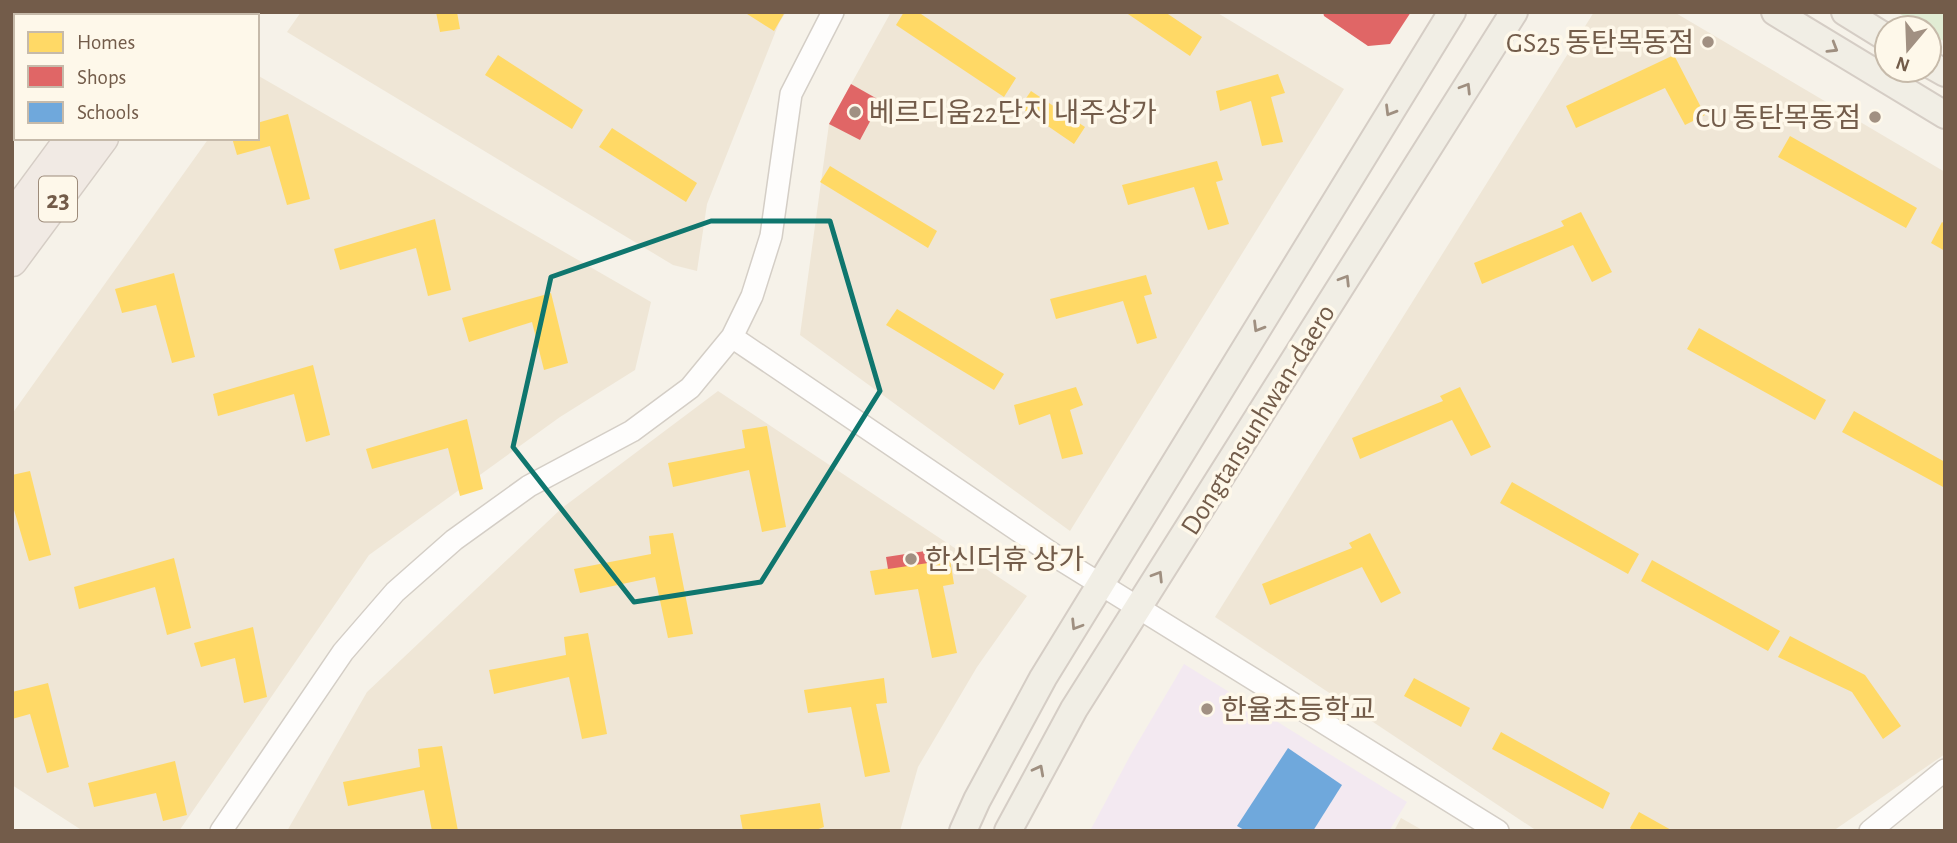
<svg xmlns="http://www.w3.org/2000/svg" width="1957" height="843" viewBox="0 0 1957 843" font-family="'Alegreya Sans','Noto Sans KR',sans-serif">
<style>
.residential{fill:#efe6d6}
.education{fill:#f3e9f1}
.green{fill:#e1ecd4}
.homes{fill:#ffd966}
.shops{fill:#e06666}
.schools{fill:#6fa8dc}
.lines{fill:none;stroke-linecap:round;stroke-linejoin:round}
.minor-casing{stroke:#d4cec6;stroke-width:24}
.major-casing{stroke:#d5cdc5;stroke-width:30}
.highway-casing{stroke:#d5cdc5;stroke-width:33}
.minor{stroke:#fefdfc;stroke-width:21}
.major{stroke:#f1eee5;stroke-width:26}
.highway{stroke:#f1eae4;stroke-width:30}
.oneway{stroke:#9f8f80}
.marked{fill:none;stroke:#0f766e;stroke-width:5;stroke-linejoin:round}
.poi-dot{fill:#a19082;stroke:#fef8ea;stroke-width:2.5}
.labels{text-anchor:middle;stroke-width:7;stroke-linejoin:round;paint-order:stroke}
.shield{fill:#fef8ea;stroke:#9d8b7a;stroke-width:2}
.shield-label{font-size:26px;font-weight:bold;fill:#735c4a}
.poi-label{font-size:28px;fill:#735c4a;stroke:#fef8ea;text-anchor:start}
.street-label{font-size:28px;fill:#735c4a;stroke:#fef8ea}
</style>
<rect width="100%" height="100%" fill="#f6f2e9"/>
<path class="residential" d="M301,12h485l-7,11 -72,181 -10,67 -24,-6 -386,-233z
M891,12h325l128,77 -274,442 -270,-196 29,-211z
M1594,12h80l271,160v582l-112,77h-296l-322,-214z
M257,75l394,227 -16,68 -75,47 -191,138 -190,276h-96l-71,-46v-371l197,-276h48z
M718,391l309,205 -50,71 -59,100 -18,64h-613l80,-139 195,-184z
M1401,818l23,13h-30z"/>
<path class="education" d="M1184,664l223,138 -18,29h-299l41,-77z"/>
<path class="green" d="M1897,12h48v30l-16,-10v-4h-7z"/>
<path class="homes" d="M436,12h21l3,17 -20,3z
M744,12h41l-11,19z
M904,12h14l98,66 -12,19 -108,-72z
M1125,12h40l37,25 -12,19z
M498,55l85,55 -11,19 -87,-54z
M1674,55l31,60 -20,10 -20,-37 -89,40 -10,-22z
M1278,74l7,19 -14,4 12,45 -21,4 -11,-45 -31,10 -4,-20z
M1031,91l54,36 -11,17 -54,-37z
M288,114l22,85 -23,6 -17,-59 -33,9 -5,-17h25v-15z
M612,128l85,55 -11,19 -87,-55z
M1790,136l127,72 -11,20 -128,-71z
M1217,161l6,19 -7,2 13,42 -21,6 -14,-43 -66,18 -6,-20z
M830,166l107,65 -9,17 -108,-66z
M1581,212l31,60 -20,10 -19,-37 -91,39 -8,-21 90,-37 -3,-5z
M435,219l16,71 -23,6 -12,-48 -76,22 -6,-21z
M1942,222l3,2v27l-14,-8z
M174,273l21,84 -23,6 -16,-58 -34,8 -7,-24z
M1146,275l6,19 -8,2 13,42 -20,6 -14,-43 -67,18 -6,-20z
M551,293l17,70 -24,7 -12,-48 -63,20 -7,-24z
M897,309l107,65 -10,16 -108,-65z
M1699,328l127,72 -11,20 -128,-71z
M313,365l17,70 -24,7 -12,-48 -76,22 -5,-22z
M1076,387l7,18 -13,5 13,44 -21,5 -12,-45 -31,11 -5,-20z
M1460,387l31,60 -20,9 -19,-36 -92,39 -8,-21 91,-37 -3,-5z
M1854,411l91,51v26l-103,-56z
M467,419l16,70 -23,7 -12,-48 -76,21 -6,-20z
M767,426l19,101 -24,5 -13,-62 -76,17 -5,-24 77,-15 -3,-18z
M30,471l21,84 -22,6 -17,-58v-28z
M1512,482l127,72 -11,20 -128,-71z
M673,533l20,101 -25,4 -13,-61 -75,16 -6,-24 77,-15 -2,-18z
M1370,533l31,60 -20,10 -19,-36 -92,38 -8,-21 90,-36 -3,-5z
M174,558l17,70 -24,7 -12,-48 -76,22 -5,-22z
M950,559l4,25 -11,2 14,67 -25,5 -14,-69 -43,6 -5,-24z
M1652,560l128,71 -12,20 -127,-70z
M253,627l14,70 -23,6 -9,-45 -34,9 -7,-24z
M588,633l19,101 -25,5 -13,-62 -75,17 -5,-24 77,-15 -2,-18z
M1790,636l75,39 36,51 -18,13 -31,-47 -74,-35z
M884,678l3,25 -11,1 14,68 -25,5 -14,-70 -43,6 -4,-23z
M1414,678l56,30 -9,19 -57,-31z
M48,683l21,84 -22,6 -17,-59 -18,5v-27z
M1501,732l109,61 -7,16 -111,-60z
M442,746l16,85h-26l-8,-41 -76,16 -5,-24 77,-15 -2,-18z
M175,761l12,54 -24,6 -7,-28 -62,14 -6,-24z
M820,803l4,24 -11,4h-70l-3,-16z
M1639,812l34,19h-39l-4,-3z"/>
<path class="shops" d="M1323,12h88l-21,32 -22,2 -44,-30z
M851,84l30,17 -21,39 -31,-16z
M932,550l3,12 -47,7 -2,-12z"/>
<path class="schools" d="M1288,748l54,37 -29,46h-67l-9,-5z"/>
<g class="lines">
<defs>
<path id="minor" d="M732,337l331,224 435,270
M221,831l122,-179 52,-60 59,-52 75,-54 103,-55 58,-43 42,-51 20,-41 19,-60 20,-142 42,-82
M1870,831l75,-61"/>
<path id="major" d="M1775,12l170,103
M1845,12l42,26
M1929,64l16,9
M963,831l14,-31 66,-122 409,-666
M1008,831l66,-122 440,-697"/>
<path id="highway" d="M163,16l2,-4
M194,16l3,-4
M12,218l59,-80
M12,261l91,-123"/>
</defs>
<use href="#minor" class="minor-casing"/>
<use href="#major" class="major-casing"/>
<use href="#highway" class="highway-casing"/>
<use href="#minor" class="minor"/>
<use href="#major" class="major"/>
<use href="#highway" class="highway"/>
</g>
<defs><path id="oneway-chevron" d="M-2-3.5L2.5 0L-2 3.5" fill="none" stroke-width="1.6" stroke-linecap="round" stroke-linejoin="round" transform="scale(1.75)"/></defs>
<g class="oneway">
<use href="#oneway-chevron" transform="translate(1833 48) rotate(31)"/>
<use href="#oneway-chevron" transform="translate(1466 88) rotate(-58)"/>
<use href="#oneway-chevron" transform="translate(1390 111) rotate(121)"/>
<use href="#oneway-chevron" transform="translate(1345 280) rotate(-58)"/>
<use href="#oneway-chevron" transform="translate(1258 327) rotate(121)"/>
<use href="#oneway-chevron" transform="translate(1158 576) rotate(-58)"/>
<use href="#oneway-chevron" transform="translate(1076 625) rotate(122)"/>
<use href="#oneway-chevron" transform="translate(1039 770) rotate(-62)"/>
</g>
<path class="marked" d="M711,221h119l50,170 -119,191 -127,20 -121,-155 38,-170z"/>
<g class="poi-dot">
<circle cx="1708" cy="42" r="7"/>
<circle cx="855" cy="112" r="7"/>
<circle cx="1875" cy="117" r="7"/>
<circle cx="911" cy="559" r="7"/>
<circle cx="1207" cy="709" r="7"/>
</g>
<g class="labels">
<rect class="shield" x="39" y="176.5" width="38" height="45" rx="5"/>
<g class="shield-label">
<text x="58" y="208">23</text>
</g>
<g class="poi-label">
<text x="1694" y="52" text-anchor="end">GS25 동탄목동점</text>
<text x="869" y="122">베르디움22단지 내주상가</text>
<text x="1861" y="127" text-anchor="end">CU 동탄목동점</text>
<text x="925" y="569">한신더휴 상가</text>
<text x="1221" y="719">한율초등학교</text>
</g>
<g class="street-label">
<text transform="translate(1257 419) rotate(-58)" y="10">Dongtansunhwan-daero</text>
</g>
</g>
<rect width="1957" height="843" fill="none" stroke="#735c4a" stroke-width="28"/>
<rect x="14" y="14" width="245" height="126" fill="#fef8ea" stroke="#c6baaa" stroke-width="2"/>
<rect x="28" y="32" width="35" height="21" fill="#ffd966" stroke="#c6baaa" stroke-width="2"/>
<text x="77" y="49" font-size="21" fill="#735c4a">Homes</text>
<rect x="28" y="66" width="35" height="21" fill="#e06666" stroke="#c6baaa" stroke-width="2"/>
<text x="77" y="84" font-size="21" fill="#735c4a">Shops</text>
<rect x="28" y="102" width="35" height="21" fill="#6fa8dc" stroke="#c6baaa" stroke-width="2"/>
<text x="77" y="119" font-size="21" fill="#735c4a">Schools</text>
<g transform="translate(1908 49) rotate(199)"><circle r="33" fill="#fef8ea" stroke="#c6baaa" stroke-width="2"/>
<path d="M0-5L12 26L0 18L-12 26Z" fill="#a19082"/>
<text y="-10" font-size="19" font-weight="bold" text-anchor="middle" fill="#735c4a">N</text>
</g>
</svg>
